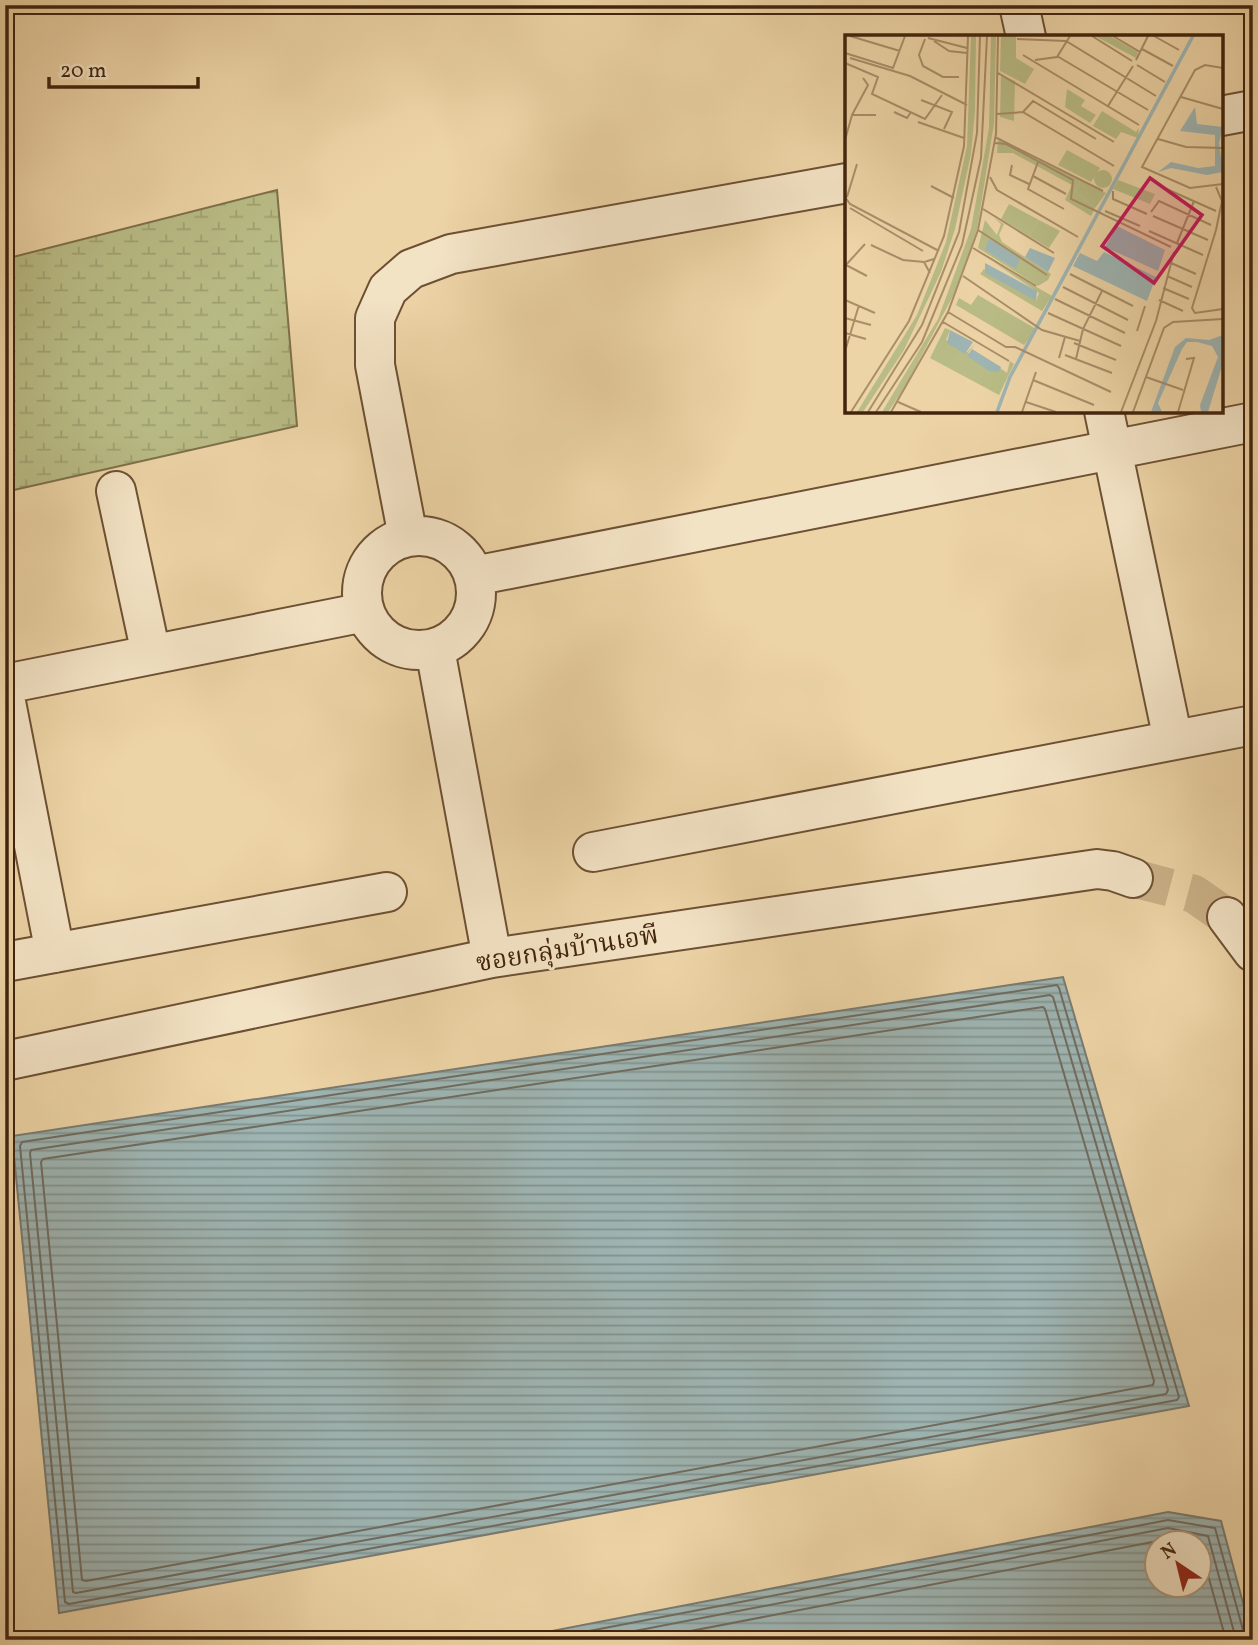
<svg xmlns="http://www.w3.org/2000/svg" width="1258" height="1645" viewBox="0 0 1258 1645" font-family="Vollkorn,'Noto Serif Thai',serif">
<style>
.wetland{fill:url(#wetland-marsh);stroke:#7e704a;stroke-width:2}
.water{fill:url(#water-rules);stroke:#797b71;stroke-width:2;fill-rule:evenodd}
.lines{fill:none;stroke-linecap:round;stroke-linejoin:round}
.shore{stroke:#706c60;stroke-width:2}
.minor-tunnel{stroke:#cbb187;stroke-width:38;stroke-dasharray:38 19;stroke-linecap:butt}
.minor-casing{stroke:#6d5033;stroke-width:42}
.minor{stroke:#f3e3c5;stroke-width:38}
.labels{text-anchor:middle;stroke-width:6;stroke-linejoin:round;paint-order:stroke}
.street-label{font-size:26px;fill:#42240d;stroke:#f3e3c5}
.inset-river{fill:none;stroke:#9eb5b3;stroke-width:3.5}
.inset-road{fill:none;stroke:#a98e69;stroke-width:2}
.view{fill:#c2185b;fill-opacity:0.15;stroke:#c2185b;stroke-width:3.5}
.inset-edge{fill:none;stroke:#42240d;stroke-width:3.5}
</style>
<defs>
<pattern id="wetland-marsh" width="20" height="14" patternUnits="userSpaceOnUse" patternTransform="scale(1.75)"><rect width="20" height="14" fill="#b9bc86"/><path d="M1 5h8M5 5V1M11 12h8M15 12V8" fill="none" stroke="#a0a172"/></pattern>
<pattern id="water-rules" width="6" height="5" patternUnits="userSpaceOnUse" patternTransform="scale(1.75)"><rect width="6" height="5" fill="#9eb5b3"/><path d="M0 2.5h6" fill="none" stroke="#829390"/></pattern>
</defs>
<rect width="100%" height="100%" fill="#edd4a6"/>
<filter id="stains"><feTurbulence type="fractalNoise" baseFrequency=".00286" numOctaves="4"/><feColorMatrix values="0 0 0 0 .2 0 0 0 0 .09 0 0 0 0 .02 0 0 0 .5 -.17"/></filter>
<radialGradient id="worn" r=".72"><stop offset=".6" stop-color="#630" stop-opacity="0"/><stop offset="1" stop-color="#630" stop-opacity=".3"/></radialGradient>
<path class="wetland" d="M277,190l20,236 -292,66v-233z"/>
<path class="water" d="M1063,977l126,429 -1130,207 -47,-477z
M1168,1512l53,9 32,119h-748zM1156,1544h42v42h-42z"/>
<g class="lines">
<path class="shore" d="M1057,985l2,3 120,409 -2,3 -1108,204 -4,-2 -45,-456 2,-4z
M1050,995l3,2 115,393 -2,4 -1090,199 -3,-1 -43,-439 1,-3z
M1043,1007l2,2 109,372 -1,4 -1067,196 -4,-1 -41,-418 2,-3z
M1198,1544l2,2 26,94
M542,1640l626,-120 47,8 28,102 3,4 7,1
M588,1640l580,-112 40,8 26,96 5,8
M644,1640l524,-101 29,5"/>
<path class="minor-tunnel" d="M1133,878l61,16 33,23"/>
<defs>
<path id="minor" d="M1019,5l7,32
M1221,116l32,-6
M1104,411l69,329
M116,491l35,163
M362 593a57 57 0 1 1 114 0a57 57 0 1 1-114 0Z
M408,537l-33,-172v-47l13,-29 23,-20 40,-15 396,-71
M474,576l779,-154
M435,649l57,309
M5,684l360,-72
M5,697l50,256
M593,852l660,-127
M1227,917l26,35
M5,962l382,-70
M5,1061l487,-103 605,-89 16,2 20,7"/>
</defs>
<use href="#minor" class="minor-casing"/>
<use href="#minor" class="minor"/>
</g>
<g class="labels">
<g class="street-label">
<text transform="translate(567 948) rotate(-9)" y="9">ซอยกลุ่มบ้านเอพี</text>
</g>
</g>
<g transform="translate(845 35)">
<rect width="378" height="378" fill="#edd4a6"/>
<path d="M126,1h5l-1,74 -4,44 -16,75 -14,43 -37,78 -41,62h-6l60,-97 29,-73 21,-96zM146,1h5l-2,87 -17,107 -22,62 -50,95 -17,25h-6l56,-93 33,-90 18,-101zM156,40l14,6 -1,40 -14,-4zM249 144a9 9 0 1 1 18 0a9 9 0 1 1-18 0ZM147,226l60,35 -10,15 -62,-37 4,-5 52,32 3,-8z" fill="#b9bc86"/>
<path d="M156,1h15v22l18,11 -9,15 -25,-13zM222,54l18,11 -4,6 15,9 -6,8 -25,-16zM257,76l34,21 3,-4 -1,10 -17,-6 -5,7 -23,-13zM222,115l33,18 -9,14 -33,-17zM235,145l26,13 -11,15 -20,-16zM273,145l37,14 -5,10 -37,-15zM164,169l30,16 -10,16 -28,-17zM133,260l58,34 -12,16 -68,-40 3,-7 12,7zM100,293l5,2 -4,10 21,12 9,-9 -8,10 31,19 1,-4 7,5 3,-12 4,3 -15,31 -69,-37z" fill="#b9bc86"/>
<path d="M250,1h15l28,16 -2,6zM153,104l82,41 -5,12 20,16 -4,8 -26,-16 7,-15 -59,-32h-16zM149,183l10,6 -5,11 3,7 49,32 -3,6 -10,6 -60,-38 7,-28 12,15 4,-11zM194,185l21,11 -11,17 -20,-12z" fill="#b9bc86"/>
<path d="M350,72l2,17 26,3 -4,16 4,29 -16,3 -36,-7 -13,4 13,-10 27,6 17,-2v-31l-35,-4zM272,191l48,24 -7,21 -53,-24zM144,204l31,20 -4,10 -31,-19zM185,213l25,10 -7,14 -23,-15zM259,217l52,25 -9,24 -74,-35 7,-13 17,8zM140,228l52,28 -1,10 -51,-28zM105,295l23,12 -8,12 -18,-11zM378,300v28l-15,49h-7l-1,-7 18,-48 -6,-11 -15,-4h-10l-5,7 -24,54 4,9h-11l24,-65 11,-9 23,2zM127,314l29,18 -2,5 -10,-1 -22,-15z" fill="#9eb5b3"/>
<path class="inset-river" d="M152,377l13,-35 183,-341"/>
<path class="inset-road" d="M5,1l50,15M247,1l40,25M268,1l27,16M309,1l25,14M83,3l39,10M80,4l-6,16 4,11 20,11h16M172,4l49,2 90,55M89,6l15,10 18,2M297,14l31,17M0,18l48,15 12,-32M178,20l116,70M212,21l91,54M5,23l60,18 57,29M190,25l22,-3 13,-21M291,25l12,-24M0,28l33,14 -6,17 53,25 17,-24M292,30l28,17M378,33l-18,-3 -10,5 -53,97 48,21 33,-4M153,38l116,69M336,62l42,12M76,65l31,12 -8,17M263,71l25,-40M49,77l13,6 4,-6M152,79l26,-2M7,80l16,-30 -5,-7M73,87l46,16M150,102l108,54M251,104l-63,-38 -10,11 91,54M313,104l28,8 37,1M0,105l7,-25h24M150,108l11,1 67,36 -2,19 100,48M193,127l-10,27 36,20M167,130l-2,10 19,9M188,141l33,18M145,142l7,13 81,47M86,151l23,12M317,152l54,24M371,152l6,14 -6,29 -24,78 3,5 28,-4M268,156v8l34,15M0,162l5,7 89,47M2,162l10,-33M5,173l73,43M138,174l71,44M260,176l35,15M306,177l8,-11 52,24M308,181l55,24M133,195l69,45M304,196l54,24M332,208l17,-42M26,210l32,15 21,2M128,213l63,38M326,228l25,11M1,230l21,11M0,231l20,-22M85,238l-6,-11 10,-3M225,239l63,32M118,241l79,54 38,11M322,241l25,11M218,252l65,33M318,253l26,11M210,264l70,34M0,265l30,13M314,265l24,11M103,277l58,35h9l96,45M203,278l73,33M0,283l26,7M98,287l66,39M292,296l8,-25M0,298l21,6M229,308l42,17M1,313l13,-43M220,320l47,18M214,323l6,-21M231,324l7,-30 19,-38M301,342l37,13M188,345l61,25M53,367l23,10M181,367l30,10M6,377l58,-91 35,-85 20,-90 4,-110M23,377l54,-87 37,-93 18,-99 3,-97M31,377l46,-70 40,-97 19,-87 6,-122M46,377l57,-100 30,-82 18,-96 2,-98M177,377l14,-40M276,377l35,-91 18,-69M288,377l31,-84 9,-6 50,-3M333,377l16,-54 -8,1"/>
<path class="view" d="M305,143l52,37 -48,68 -52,-37z"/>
<rect width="378" height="378" class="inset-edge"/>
</g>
<rect width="1258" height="1645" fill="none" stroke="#edd4a6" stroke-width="28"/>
<rect x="7" y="7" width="1244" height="1631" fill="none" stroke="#42240d" stroke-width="3.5"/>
<rect x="14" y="14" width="1230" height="1617" fill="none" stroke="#42240d" stroke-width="2"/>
<g transform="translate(1178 1564) rotate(325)"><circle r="33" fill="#f3e3c5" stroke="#ac977b" stroke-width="2"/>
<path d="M0-5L12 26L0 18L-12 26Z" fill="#8f2418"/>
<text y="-10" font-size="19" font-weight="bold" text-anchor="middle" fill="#42240d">N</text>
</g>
<path d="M49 77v10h149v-10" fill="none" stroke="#42240d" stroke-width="3.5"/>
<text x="60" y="77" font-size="21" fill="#42240d" stroke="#f3e3c5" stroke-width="5" paint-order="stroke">20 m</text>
<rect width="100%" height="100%" filter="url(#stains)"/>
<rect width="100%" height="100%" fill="url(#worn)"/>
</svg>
